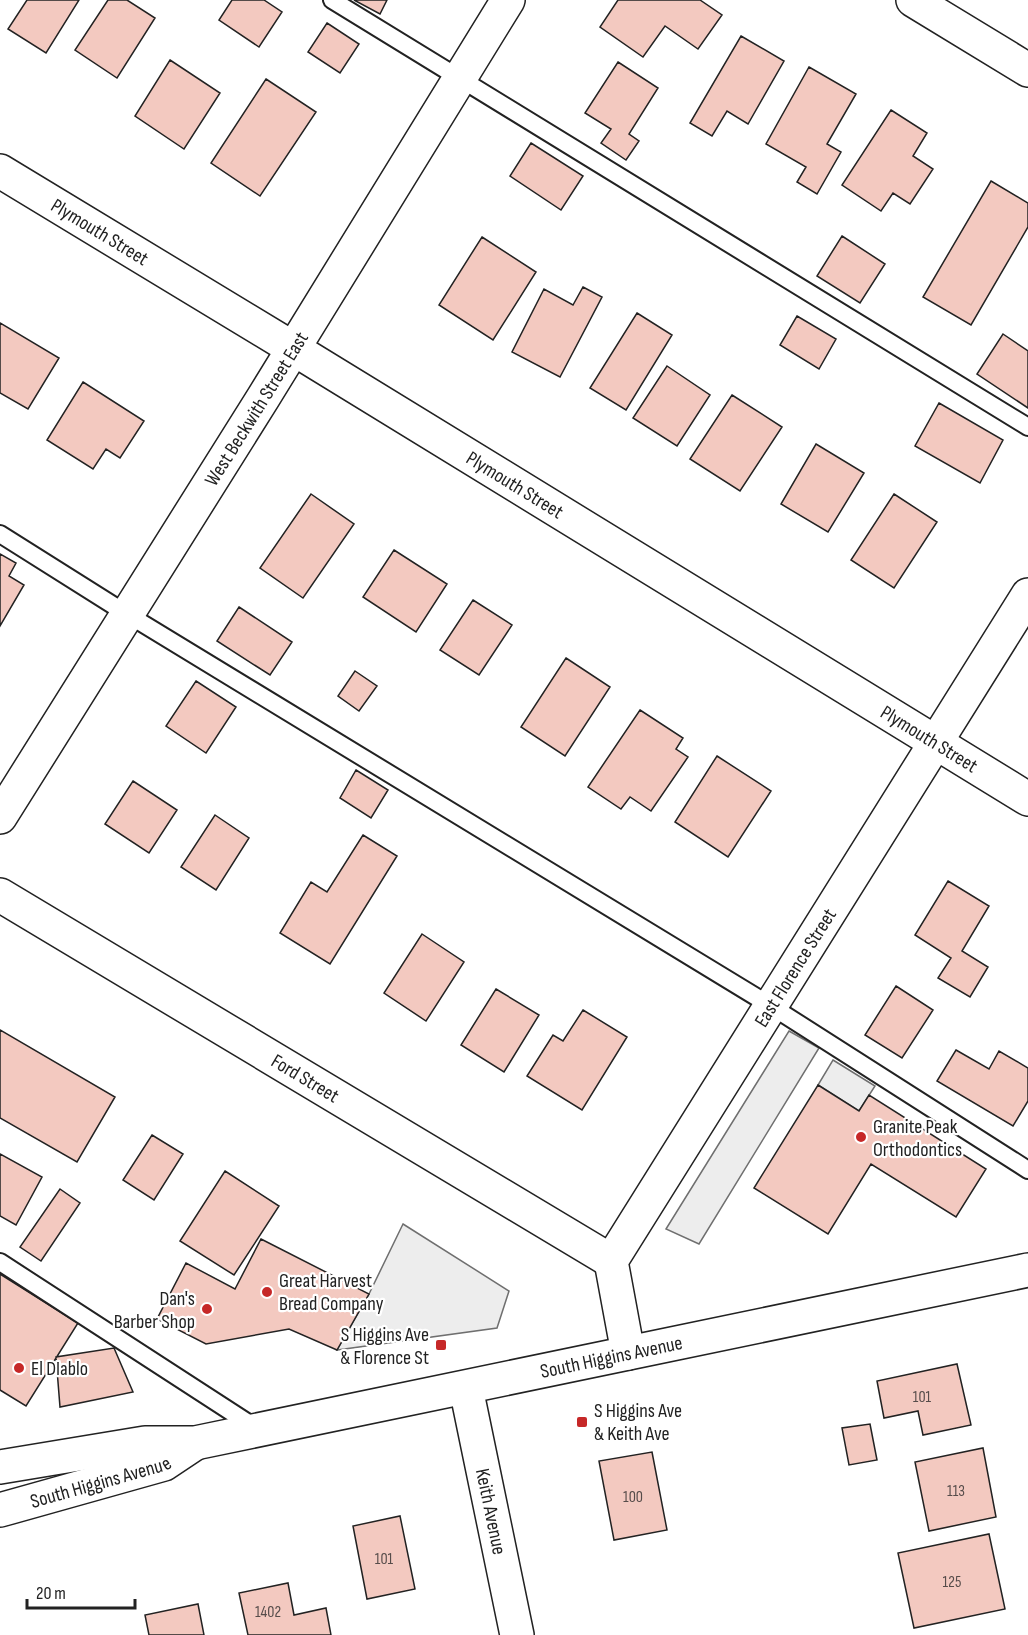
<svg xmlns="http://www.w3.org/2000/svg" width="1028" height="1635" viewBox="0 0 1028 1635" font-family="'Sofia Sans Condensed',sans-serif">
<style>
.parking{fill:#ededed;stroke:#6f6f6f;stroke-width:1.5}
.building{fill:#f3c9c0;stroke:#222;stroke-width:1.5}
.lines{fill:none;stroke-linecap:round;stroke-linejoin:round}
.lane-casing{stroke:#222;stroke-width:20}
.street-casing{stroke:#222;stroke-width:36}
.secondary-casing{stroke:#222;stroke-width:36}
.lane{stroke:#fff;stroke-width:16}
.street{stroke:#fff;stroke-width:33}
.secondary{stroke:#fff;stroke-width:33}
.poi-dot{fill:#c62828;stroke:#fff;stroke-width:2}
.labels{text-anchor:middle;stroke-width:4.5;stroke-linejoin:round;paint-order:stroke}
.number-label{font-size:16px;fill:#564c4a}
.street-label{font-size:20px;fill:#222;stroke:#fff}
.poi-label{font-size:20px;fill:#222;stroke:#fff;text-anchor:start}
</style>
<rect width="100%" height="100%" fill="#fff"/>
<path class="parking" d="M789,1031l30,17 -120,196 -33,-15z
M833,1060l42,26 -16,25 -41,-26z
M403,1224l106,67 -12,37 -160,22 32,-56z"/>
<path class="building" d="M27,0h52l-33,53 -38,-24z
M108,0h19l28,18 -38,60 -42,-28z
M232,0h32l18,12 -23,35 -40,-27z
M354,0h33l-7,14z
M618,0h82l22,15 -24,34 -33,-23 -22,31 -43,-30z
M327,23l32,21 -19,29 -32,-21z
M741,36l43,25 -36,63 -21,-13 -15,25 -22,-13z
M170,60l50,33 -36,56 -49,-33z
M618,62l40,26 -29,46 10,7 -13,19 -25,-17 10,-14 -26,-16z
M809,67l47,27 -29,50 14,8 -24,42 -20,-12 9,-15 -40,-23z
M266,79l50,33 -56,84 -49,-33z
M891,110l36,23 -14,23 20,13 -23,35 -17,-11 -12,18 -39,-26z
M531,143l52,33 -22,34 -51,-34z
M991,181l37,22v24l-57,98 -48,-28z
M842,236l43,28 -25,39 -43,-27z
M482,237l54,35 -43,68 -54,-35z
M583,287l19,10 -42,80 -48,-25 32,-63 29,16z
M637,313l35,22 -46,75 -36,-22z
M797,316l39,23 -17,30 -39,-24z
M0,323l59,35 -31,51 -28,-16z
M1003,334l25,17v57l-51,-34z
M667,366l43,29 -33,51 -44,-28z
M83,382l61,39 -24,37 -14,-9 -13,20 -46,-29z
M732,395l50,32 -42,64 -50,-32z
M939,403l64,37 -23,43 -65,-37z
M816,444l48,29 -36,59 -47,-28z
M311,494l43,30 -51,74 -43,-30z
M894,494l43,28 -43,66 -43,-28z
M394,550l53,34 -31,48 -53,-35z
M0,554l16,9 -7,13 15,9 -24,41z
M473,600l39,25 -33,50 -39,-25z
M239,607l53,35 -22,33 -53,-34z
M566,658l44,29 -45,69 -44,-29z
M355,671l22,15 -18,25 -21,-15z
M196,681l40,26 -30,46 -40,-27z
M640,710l43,28 -7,11 12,8 -37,54 -21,-14 -9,12 -33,-22z
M717,756l54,35 -43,66 -53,-35z
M356,770l32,20 -17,28 -31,-20z
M133,781l44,29 -28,43 -44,-29z
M215,815l34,23 -33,52 -35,-23z
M363,835l34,21 -67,108 -50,-31 31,-51 16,10z
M948,881l41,25 -27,45 26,16 -18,30 -32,-19 13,-20 -36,-23z
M422,934l42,28 -38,59 -42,-28z
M896,986l37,24 -31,48 -37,-23z
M496,989l43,26 -35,57 -43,-27z
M583,1010l44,27 -45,73 -55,-34 26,-41 10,6z
M0,1030l115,67 -38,65 -77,-44z
M956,1050l33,19 10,-18 29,17v33l-15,25 -76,-45z
M818,1085l41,26 10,-16 117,74 -30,48 -85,-53 -43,70 -74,-46z
M152,1135l31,19 -29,46 -31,-20z
M0,1154l42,23 -26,48 -16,-9z
M225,1171l54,35 -45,69 -54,-34z
M60,1189l20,14 -39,58 -21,-14z
M261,1239l108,55 -32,56 -48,-21 -83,15 -49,-25 29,-56 49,26z
M0,1274l78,49 -52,83 -26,-16z
M114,1348l19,44 -73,15 -4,-50z
M957,1364l14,61 -48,10 -5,-24 -34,7 -7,-37z
M870,1424l7,36 -28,5 -7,-37z
M983,1448l13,69 -67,14 -14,-69z
M652,1452l15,78 -53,10 -15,-79z
M400,1516l15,73 -48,10 -14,-73z
M989,1534l16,75 -91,19 -16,-75z
M288,1583l6,32 32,-7 5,27h-83l-9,-42z
M198,1604l6,31h-55l-4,-20z"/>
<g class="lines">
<defs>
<path id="lane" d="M332,0l696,427
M0,534l127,80 644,392 257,164
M0,1262l256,166"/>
<g id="street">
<path d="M913,0l115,70"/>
<path id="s1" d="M0,171l294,178 734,450"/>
<path id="s2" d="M0,895l611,366"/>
<path id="s3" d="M628,1353l-17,-92 417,-666"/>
<path id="s4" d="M466,1388l51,247"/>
</g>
<g id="secondary">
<path id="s5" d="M0,817l263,-419 245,-398"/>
<path id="s6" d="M0,1467l145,-24h50l833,-173"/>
<path id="s7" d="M0,1510l164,-46 30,-20"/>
</g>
</defs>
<use href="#lane" class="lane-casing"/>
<use href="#street" class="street-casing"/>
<use href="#secondary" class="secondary-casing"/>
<use href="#lane" class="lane"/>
<use href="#street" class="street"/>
<use href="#secondary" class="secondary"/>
</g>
<g class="poi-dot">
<circle cx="861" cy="1137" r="6"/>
<circle cx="267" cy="1292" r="6"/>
<circle cx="207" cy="1309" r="6"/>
<rect x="435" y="1339" width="12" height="12" rx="3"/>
<circle cx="19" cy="1368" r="6"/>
<rect x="576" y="1416" width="12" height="12" rx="3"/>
</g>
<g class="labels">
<g class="number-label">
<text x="922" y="1402">101</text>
<text x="956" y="1496">113</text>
<text x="633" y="1502">100</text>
<text x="384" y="1564">101</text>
<text x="952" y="1587">125</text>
<text x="268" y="1617">1402</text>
</g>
<g class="street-label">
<text dy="7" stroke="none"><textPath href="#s1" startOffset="117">Plymouth Street</textPath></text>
<text dy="7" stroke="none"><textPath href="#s5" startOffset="482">West Beckwith Street East</textPath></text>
<text dy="7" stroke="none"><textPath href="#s1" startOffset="603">Plymouth Street</textPath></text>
<text dy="7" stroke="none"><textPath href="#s1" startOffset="1089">Plymouth Street</textPath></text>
<text dy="7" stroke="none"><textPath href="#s3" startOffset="440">East Florence Street</textPath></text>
<text dy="7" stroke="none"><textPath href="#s2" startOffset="356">Ford Street</textPath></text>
<text dy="7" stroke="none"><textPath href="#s6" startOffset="622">South Higgins Avenue</textPath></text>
<text dy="7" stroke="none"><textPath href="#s7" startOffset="104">South Higgins Avenue</textPath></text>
<text dy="7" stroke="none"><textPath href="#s4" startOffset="126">Keith Avenue</textPath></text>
</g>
<g class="poi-label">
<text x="873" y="1133">Granite Peak<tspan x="873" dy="23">Orthodontics</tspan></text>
<text x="279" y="1287">Great Harvest<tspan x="279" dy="23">Bread Company</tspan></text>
<text x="195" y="1305" text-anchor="end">Dan's<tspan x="195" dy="23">Barber Shop</tspan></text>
<text x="429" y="1341" text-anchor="end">S Higgins Ave<tspan x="429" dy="23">&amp; Florence St</tspan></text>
<text x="31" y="1375">El DIablo</text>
<text x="594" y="1417">S Higgins Ave<tspan x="594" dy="23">&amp; Keith Ave</tspan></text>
</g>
</g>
<path d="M27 1599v9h108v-9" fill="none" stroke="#222222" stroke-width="3"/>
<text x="36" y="1599" font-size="18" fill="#222222" stroke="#ffffff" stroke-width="4.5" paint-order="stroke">20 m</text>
</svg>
